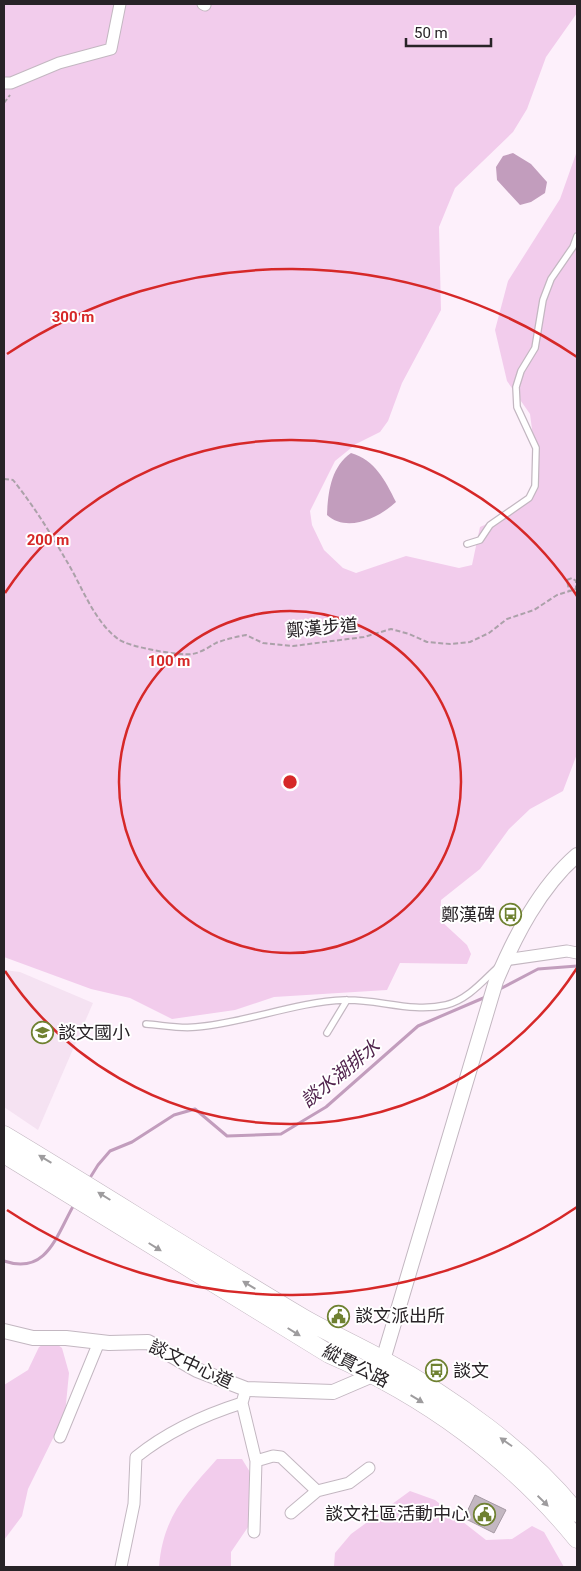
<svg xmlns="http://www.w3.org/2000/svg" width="581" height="1571" viewBox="0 0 581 1571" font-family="Roboto,'Noto Sans TC',sans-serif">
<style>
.built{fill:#f5e2f2}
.green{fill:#f2ccec}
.water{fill:#c29dbd}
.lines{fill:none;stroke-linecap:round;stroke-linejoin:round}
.stream{stroke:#c29dbd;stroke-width:3}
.building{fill:#c3b7c1;stroke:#a599a3}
.service-casing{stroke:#c3b7c1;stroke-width:8}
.minor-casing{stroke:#c3b7c1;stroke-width:13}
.tertiary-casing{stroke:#c3b7c1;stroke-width:16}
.primary-casing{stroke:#c3b7c1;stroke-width:19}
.path{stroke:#aba1a9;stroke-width:2;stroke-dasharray:5 2.5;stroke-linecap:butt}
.service{stroke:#fff;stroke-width:5.5}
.minor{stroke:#fff;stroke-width:11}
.tertiary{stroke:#fff;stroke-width:14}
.primary{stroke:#fff;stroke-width:18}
.oneway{fill:#9e9c9e}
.ring{fill:none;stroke:#d62828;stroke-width:2.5}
.labels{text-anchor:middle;stroke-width:4;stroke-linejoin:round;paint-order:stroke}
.street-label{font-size:18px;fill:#282327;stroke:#fff}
.poi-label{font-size:18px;fill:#282327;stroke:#fff;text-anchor:start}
.water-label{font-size:19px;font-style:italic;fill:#50224c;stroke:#fff}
.centre{fill:#d62828;stroke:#fff;stroke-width:2.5}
.ring-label{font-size:15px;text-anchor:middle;font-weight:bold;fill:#d62828;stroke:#fff;stroke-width:4;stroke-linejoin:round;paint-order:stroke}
</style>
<rect width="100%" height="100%" fill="#fdf0fb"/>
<path class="built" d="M4,970l16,2 73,31 -55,127 -34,-23z"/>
<path class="green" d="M4,4h573v9l-31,44 -19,52 -14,23 -58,56 -16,39 2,83 -39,73 -14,38 -8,11 -24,12 -21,17 -25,50 2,14 12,25 19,18 13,5 50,-17 53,12 13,-3 8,-38 36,-16 18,-19 3,-25 -7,-53 -23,-33 -12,-51 13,-49 52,-82 17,-48v603l-14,37 -33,18 -21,20 -29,40 -39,31 -1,20 27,25 4,9 -4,10 -67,-1 -13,27 -113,7 -39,13 -63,9 -42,-21 -39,-9 -87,-32z
M51,1340l11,8 7,25 -4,41 -37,75 -6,27 -18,24v-155l24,-15 11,-23z
M217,1459h25l14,23 5,26 -30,44v15h-72c4,-50 26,-72 58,-108z
M410,1491l25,9 51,40 26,-1 20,-13 12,6 20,35 -230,-1 1,-13 16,-19z"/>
<path class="water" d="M513,153l18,11 16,18 -2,11 -14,9 -11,3 -23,-25 -1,-13 7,-11z
M351,453c24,7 34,27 45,49 -17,16 -49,31 -69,13 1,-23 4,-48 24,-62z"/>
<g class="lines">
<path class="stream" d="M498,990l40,-21 39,-3
M88,1181l10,-16 12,-14 22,-9 42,-27 21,-6 32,27 54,-2 45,-27 92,-81 70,-30
M4,1261c44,15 53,-28 71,-58"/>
</g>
<path class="building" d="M475,1495l31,15 -12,23 -30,-15z"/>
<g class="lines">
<defs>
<path id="service" d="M467,544l13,-4 10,-15 39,-27 6,-12 1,-38 -19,-41 -1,-20 5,-16 14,-23 8,-48 8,-21 22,-32 4,-11
M146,1024c16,1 34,5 50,3 50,-4 98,-25 149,-27 33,-1 67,13 101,5 21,-5 37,-24 52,-38
M327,1033l20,-33"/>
<path id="minor" d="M203,4l2,1
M4,83h7l48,-20 52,-14 9,-45
M505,960l62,-9 10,2
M244,1396l-2,7 14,58 -2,71
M60,1437l39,-95
M256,1461l17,-5 8,1 36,34 32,-8 20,-15
M291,1513l26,-22
M121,1567l13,-63 2,-47c31,-25 68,-42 106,-54"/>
<path id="tertiary" d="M4,1331l29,7h33l43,5 39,-1 49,28 49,19 87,3 42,-18 8,-14 113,-379c19,-45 44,-94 81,-126"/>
<path id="primary" d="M4,1135c100,60 198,123 299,183 26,15 53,27 80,42 69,37 145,92 194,153
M4,1154l325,200c95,41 182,104 248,185"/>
</defs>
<use href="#service" class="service-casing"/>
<use href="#minor" class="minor-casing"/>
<use href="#tertiary" class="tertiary-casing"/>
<use href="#primary" class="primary-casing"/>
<path class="path" d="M4,103l6,-8
M4,479l9,1c20,25 37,52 53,80 16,26 27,60 52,79 10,8 62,17 74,15 8,-1 17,-7 24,-11 10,-4 20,-6 30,-8l17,8 30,3 71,-9 27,-8 18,5 18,8 23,2 20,-2 19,-9 18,-14 27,-9 23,-15 19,-6v-8l-4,-3 -5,2 2,10"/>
<use href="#service" class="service"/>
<use href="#minor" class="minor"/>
<use href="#tertiary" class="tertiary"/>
<use href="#primary" class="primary"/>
</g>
<defs><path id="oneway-solid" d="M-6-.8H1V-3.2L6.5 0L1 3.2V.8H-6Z" transform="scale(1.25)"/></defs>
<g class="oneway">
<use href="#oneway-solid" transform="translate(45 1159) rotate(-149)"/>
<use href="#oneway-solid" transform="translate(104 1196) rotate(-148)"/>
<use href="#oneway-solid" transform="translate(155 1247) rotate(32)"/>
<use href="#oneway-solid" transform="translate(249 1285) rotate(-149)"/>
<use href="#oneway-solid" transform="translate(294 1332) rotate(32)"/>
<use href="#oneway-solid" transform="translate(417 1399) rotate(31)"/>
<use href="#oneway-solid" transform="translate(506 1442) rotate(-145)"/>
<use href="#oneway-solid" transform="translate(543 1501) rotate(44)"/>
</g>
<g class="ring">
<circle cx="290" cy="782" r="171"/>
<path d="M577 968A342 342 0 0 1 5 971M5 593A342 342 0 0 1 577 596"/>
<path d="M577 1207A513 513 0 0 1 7 1210M7 354A513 513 0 0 1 577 357"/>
</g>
<defs>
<symbol id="bus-ring" viewBox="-11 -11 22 22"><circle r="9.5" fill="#fff" stroke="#6f8131" stroke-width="1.5"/><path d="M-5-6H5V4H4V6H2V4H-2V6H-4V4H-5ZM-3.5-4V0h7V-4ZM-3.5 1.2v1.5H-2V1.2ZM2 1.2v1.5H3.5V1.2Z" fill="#6f8131"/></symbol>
<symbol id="school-ring" viewBox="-11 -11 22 22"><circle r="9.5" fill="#fff" stroke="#6f8131" stroke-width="1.5"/><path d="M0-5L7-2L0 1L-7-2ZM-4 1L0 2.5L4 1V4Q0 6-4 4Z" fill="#6f8131"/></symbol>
<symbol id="civic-ring" viewBox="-11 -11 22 22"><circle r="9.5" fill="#fff" stroke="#6f8131" stroke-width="1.5"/><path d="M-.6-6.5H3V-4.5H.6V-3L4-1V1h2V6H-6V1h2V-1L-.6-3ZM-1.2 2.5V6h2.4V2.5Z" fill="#6f8131"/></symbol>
</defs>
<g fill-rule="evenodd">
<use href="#bus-ring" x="498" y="902" width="25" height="25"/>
<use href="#school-ring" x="30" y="1020" width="25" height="25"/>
<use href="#civic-ring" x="326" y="1304" width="25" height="25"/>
<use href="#bus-ring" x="424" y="1358" width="25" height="25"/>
<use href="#civic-ring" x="472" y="1502" width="25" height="25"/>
</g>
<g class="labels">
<g class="street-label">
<text transform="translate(322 628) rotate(-5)" y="6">鄭漢步道</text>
<text transform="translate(191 1364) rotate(25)" y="6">談文中心道</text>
<text transform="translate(356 1366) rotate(27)" y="6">縱貫公路</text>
</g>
<g class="poi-label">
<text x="495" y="921" text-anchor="end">鄭漢碑</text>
<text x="58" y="1039">談文國小</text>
<text x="355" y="1322">談文派出所</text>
<text x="453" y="1377">談文</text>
<text x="469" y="1520" text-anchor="end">談文社區活動中心</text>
</g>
<g class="water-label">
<text transform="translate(340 1073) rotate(-39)" y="7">談水湖排水</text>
</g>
</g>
<circle cx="290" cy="782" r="8" class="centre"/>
<g class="ring-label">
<text x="73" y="322">300 m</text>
<text x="48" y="545">200 m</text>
<text x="169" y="666">100 m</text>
</g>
<rect width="581" height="1571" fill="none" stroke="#282327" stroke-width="10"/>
<path d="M406 38v8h85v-8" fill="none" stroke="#282327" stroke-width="2.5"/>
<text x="414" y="38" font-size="15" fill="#282327" stroke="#ffffff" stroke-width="4" paint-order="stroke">50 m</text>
</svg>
